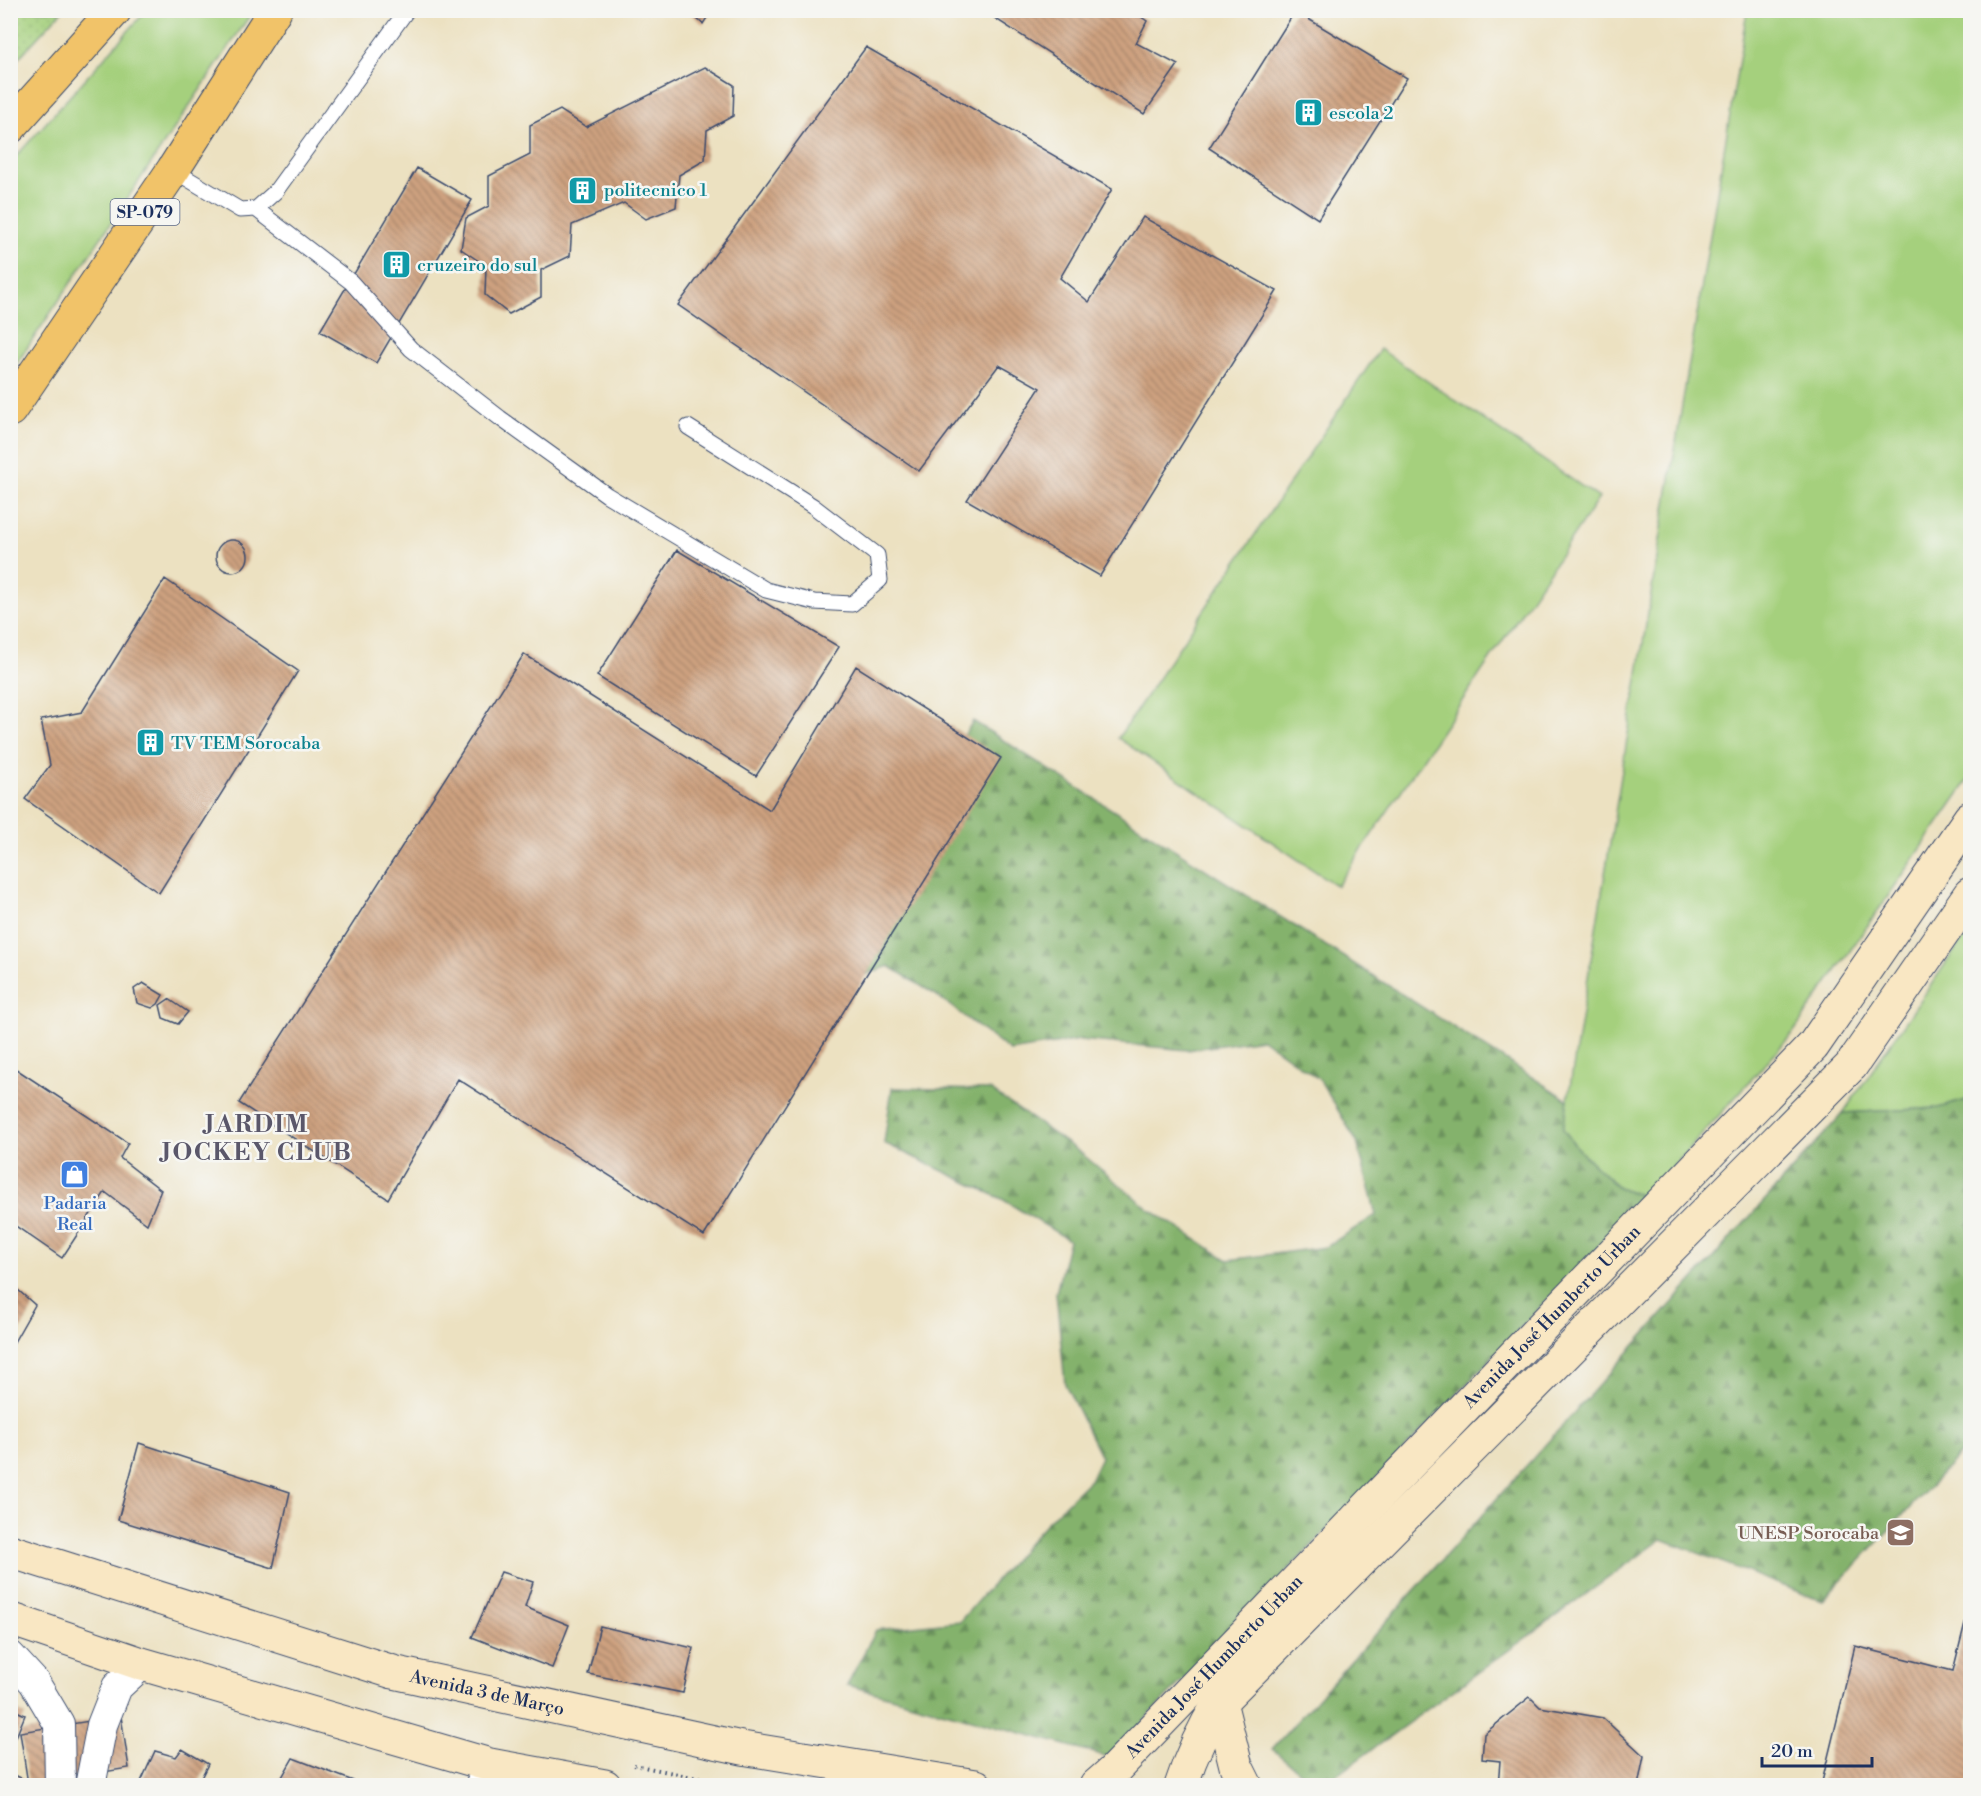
<svg xmlns="http://www.w3.org/2000/svg" width="1981" height="1796" viewBox="0 0 1981 1796" font-family="'Libre Bodoni',serif">
<style>
.green{fill:#a5d07d;stroke:#60806e;stroke-width:1.5}
.forest{fill:url(#forest-firs);stroke:#507065;stroke-width:1.5}
.park{fill:url(#park-dots);stroke:#60806e;stroke-width:1.5}
.building{fill:url(#building-back-hatch)}
.lines{fill:none;stroke-linecap:round;stroke-linejoin:round}
.lane-casing{stroke:#3a4a6d;stroke-width:17}
.street-casing{stroke:#3a4a6d;stroke-width:32}
.secondary-casing{stroke:#3a4a6d;stroke-width:35}
.primary-casing{stroke:#3a4a6d;stroke-width:35}
.path{stroke:#3a4a6d;stroke-width:4;stroke-dasharray:1.5 4.5;stroke-linecap:butt}
.lane{stroke:#fff;stroke-width:15}
.street{stroke:#fff;stroke-width:30}
.secondary{stroke:#f9e7c3;stroke-width:33}
.primary{stroke:#f1c369;stroke-width:33}
.labels{text-anchor:middle;stroke-width:5;stroke-linejoin:round;paint-order:stroke}
.shield{fill:#f6f6f2;stroke:#5d6b8a;stroke-width:1.5}
.shield-label{font-size:16px;font-weight:bold;fill:#1b2f5e}
.culture-label{font-size:18px;fill:#0d838f;stroke:#f6f6f2;text-anchor:start}
.shop-label{font-size:18px;fill:#366cbe;stroke:#f6f6f2}
.street-label{font-size:18px;fill:#1b2f5e;stroke:#f6f6f2}
.education-label{font-size:18px;fill:#785e54;stroke:#f6f6f2;text-anchor:end}
.district-label{font-size:24px;font-weight:bold;letter-spacing:1.5px;fill:#5a576a;stroke:#f6f6f2}
</style>
<defs>
<pattern id="forest-firs" width="22" height="20" patternUnits="userSpaceOnUse" patternTransform="scale(1.5)"><rect width="22" height="20" fill="#84b26c"/><path d="M5 1l3.5 6h-7zM16 11l3.5 6h-7z" fill="#6b915c"/></pattern>
<pattern id="park-dots" width="8" height="8" patternUnits="userSpaceOnUse" patternTransform="scale(1.5)"><rect width="8" height="8" fill="#a5d07d"/><path d="M2 2h.1M6 6h.1" fill="none" stroke="#8db36e" stroke-width="1.8" stroke-linecap="round"/></pattern>
<pattern id="building-back-hatch" width="6" height="6" patternUnits="userSpaceOnUse" patternTransform="scale(1.5)"><rect width="6" height="6" fill="#cea17f"/><path d="M-1 5l2 2M0 0l6 6M5-1l2 2" fill="none" stroke="#a6846b"/></pattern>
</defs>
<rect width="100%" height="100%" fill="#f6f6f2"/>
<filter id="ink" filterUnits="userSpaceOnUse"><feTurbulence type="fractalNoise" baseFrequency=".0167" numOctaves="2"/><feDisplacementMap in="SourceGraphic" scale="12" xChannelSelector="R" yChannelSelector="G"/><feConvolveMatrix kernelMatrix="1 2 1 2 8 2 1 2 1" color-interpolation-filters="sRGB"/></filter>
<filter id="wash" filterUnits="userSpaceOnUse"><feTurbulence type="fractalNoise" baseFrequency=".008" numOctaves="4" result="noise"/><feDisplacementMap in="SourceGraphic" scale="24" xChannelSelector="R" yChannelSelector="G"/><feGaussianBlur stdDeviation="1.35" result="paint"/><feColorMatrix in="noise" values="0 0 0 0 0 0 0 0 0 0 0 0 0 0 0 0 0 1.4 0 .05"/><feComposite in="paint" operator="in"/></filter>
<g filter="url(#wash)">
<rect width="100%" height="100%" fill="#ece1c1"/>
<path class="green" d="M146,11h107l-242,361v-210z
M1747,11h223v767l-177,255 -147,164 -28,-10 -40,-38 -15,-20z
M1380,349l219,149 -262,388 -219,-148z
M1970,928v171l-32,9 -95,5z"/>
<path class="forest" d="M973,721l595,379 -5,29 15,20 40,38 28,10 -537,560 -262,-72 29,-55 84,-9 85,-97 45,-44 11,-23 -36,-73 -9,-91 13,-53 -67,-41 -118,-56 8,-55 98,2 91,63 69,57 78,50 98,-13 50,-32 -19,-73 -37,-62 -58,-41 -75,11 -107,-10 -70,11 -74,-56 -47,-29 -41,15 -16,-27z
M1970,1099v345l-148,157 -160,-62 -339,246h-8l-43,-36 571,-636 95,-5z"/>
<path class="park" d="M11,10l51,1 -51,55 -1,-55z"/>
<g id="blocks">
<path class="building" d="M686,10h26l-9,14z
M982,10h149l16,11 -11,22 42,22 -34,49z
M1295,11l112,67 -89,141 -109,-71z
M866,47l246,142 -52,89 29,24 54,-85 134,74 -177,285 -133,-76 73,-112 -41,-23 -80,106 -241,-166z
M705,67l29,18 -1,31 -26,14 -2,30 -26,15 -3,32 -30,12 -22,-16 -52,22 -2,31 -29,14v27l-32,17 -24,-19 1,-29 -25,-17 5,-31 23,-12v-30l41,-21v-30l30,-15 26,17z
M417,168l55,32 -96,163 -56,-32z
M216 556a16 16 0 1 1 32 0a16 16 0 1 1-32 0Z
M677,550l162,97 -83,129 -159,-100z
M165,579l133,92 -139,222 -134,-94 25,-34 -9,-45 41,-8z
M524,654l246,156 86,-144 145,92 -297,478 -246,-157 -70,120 -149,-96z
M143,983l20,12 -5,9 -6,4 -15,-5 -3,-14z
M169,999l19,13 -10,12 -15,-6 -3,-13z
M10,1065l118,78 -8,15 41,32 -14,34 -42,-32 -43,66 -52,-36z
M10,1283l25,22 -25,44z
M139,1443l151,49 -17,76 -155,-48z
M501,1572l32,10 -8,25 44,18 -17,43 -80,-31z
M1970,1603v183h-149l34,-140 98,25z
M600,1626l93,22 -10,45 -95,-19z
M1530,1697l10,10 63,11 41,38 -6,30h-140l2,-25 -18,-2 2,-25z
M10,1708l15,7 -14,34h-1z
M121,1716l8,52 -101,16 -8,-52z
M182,1749l26,15 -11,22h-58l16,-35 21,6z
M293,1758l68,26 -1,2h-83z
M10,1773l13,6 -2,7h-11z"/>
</g>
</g>
<g filter="url(#ink)">
<use href="#blocks" fill-opacity="0" stroke="#3a4a6d" stroke-width="1.5"/>
<g class="lines">
<defs>
<path id="lane" d="M173,170l67,40 16,-1 19,-17 132,-182
M256,209l95,73 60,67 89,69 107,77 159,95 48,12 38,2 28,-24 -3,-25 -64,-49 -125,-79"/>
<path id="street" d="M10,1656l24,26 25,42 1,62
M90,1786l12,-61 15,-38 25,-23
M480,1786l10,-21"/>
<g id="secondary">
<path id="s1" d="M10,1551l383,121 349,76 234,38"/>
<path d="M10,1619l132,45 348,101 115,21"/>
<path d="M1220,1702l16,64 10,20"/>
<path id="s2" d="M1096,1786l16,-14 701,-726 157,-228"/>
<path d="M1181,1786c10,-31 22,-57 39,-84l631,-636 119,-172"/>
</g>
<path id="primary" d="M10,127l105,-117
M10,410l163,-240 102,-160"/>
</defs>
<use href="#lane" class="lane-casing"/>
<use href="#street" class="street-casing"/>
<use href="#secondary" class="secondary-casing"/>
<use href="#primary" class="primary-casing"/>
<path class="path" d="M634,1765l78,16"/>
<use href="#lane" class="lane"/>
<use href="#street" class="street"/>
<use href="#secondary" class="secondary"/>
<use href="#primary" class="primary"/>
</g>
</g>
<defs>
<symbol id="building-square" viewBox="-11 -11 22 22"><rect x="-9" y="-9" width="18" height="18" rx="4" fill="#0f9aa8" stroke="#f6f6f2"/><path d="M-4-6H4V6H1V3H-1V6H-4ZM-2.5-4.3h1.7v1.8h-1.7ZM.8-4.3h1.7v1.8H.8ZM-2.5-1h1.7V.8h-1.7ZM.8-1h1.7V.8H.8Z" fill="#fff"/></symbol>
<symbol id="shop-square" viewBox="-11 -11 22 22"><rect x="-9" y="-9" width="18" height="18" rx="4" fill="#3f7fe0" stroke="#f6f6f2"/><path d="M-5-2.5h2.3a2.7 3.5 0 0 1 5.4 0H5L5.5 6h-11ZM-1.5-2.5h3a1.5 2.3 0 0 0-3 0Z" fill="#fff"/></symbol>
<symbol id="university-square" viewBox="-11 -11 22 22"><rect x="-9" y="-9" width="18" height="18" rx="4" fill="#8d6e63" stroke="#f6f6f2"/><path d="M0-5L7-2L0 1L-7-2ZM-4 1L0 2.5L4 1V4Q0 6-4 4Z" fill="#fff"/></symbol>
</defs>
<g fill-rule="evenodd">
<use href="#building-square" x="1292" y="96" width="33" height="33"/>
<use href="#building-square" x="566" y="174" width="33" height="33"/>
<use href="#building-square" x="380" y="248" width="33" height="33"/>
<use href="#building-square" x="134" y="726" width="33" height="33"/>
<use href="#shop-square" x="58" y="1158" width="33" height="33"/>
<use href="#university-square" x="1884" y="1516" width="33" height="33"/>
</g>
<g class="labels">
<rect class="shield" x="110.5" y="199" width="69" height="26" rx="4.5"/>
<g class="shield-label">
<text x="145" y="218">SP-079</text>
</g>
<g class="culture-label">
<text x="1329" y="119">escola 2</text>
<text x="604" y="196">politecnico 1</text>
<text x="417" y="271">cruzeiro do sul</text>
<text x="171" y="749">TV TEM Sorocaba</text>
</g>
<g class="shop-label">
<text x="75" y="1209">Padaria<tspan x="75" dy="21">Real</tspan></text>
</g>
<g class="street-label">
<text dy="6" stroke="none"><textPath href="#s2" startOffset="654">Avenida José Humberto Urban</textPath></text>
<text dy="6" stroke="none"><textPath href="#s2" startOffset="168">Avenida José Humberto Urban</textPath></text>
<text dy="6" stroke="none"><textPath href="#s1" startOffset="498">Avenida 3 de Março</textPath></text>
</g>
<g class="education-label">
<text x="1879" y="1539">UNESP Sorocaba</text>
</g>
<g class="district-label">
<text x="257" y="1132">JARDIM<tspan x="257" dy="28">JOCKEY CLUB</tspan></text>
</g>
</g>
<rect width="1981" height="1796" fill="none" stroke="#f6f6f2" stroke-width="36"/>
<path d="M1762 1757v9h110v-9" fill="none" stroke="#1b2f5e" stroke-width="3"/>
<text x="1771" y="1757" font-size="18" fill="#1b2f5e" stroke="#f6f6f2" stroke-width="4.5" paint-order="stroke">20 m</text>
</svg>
